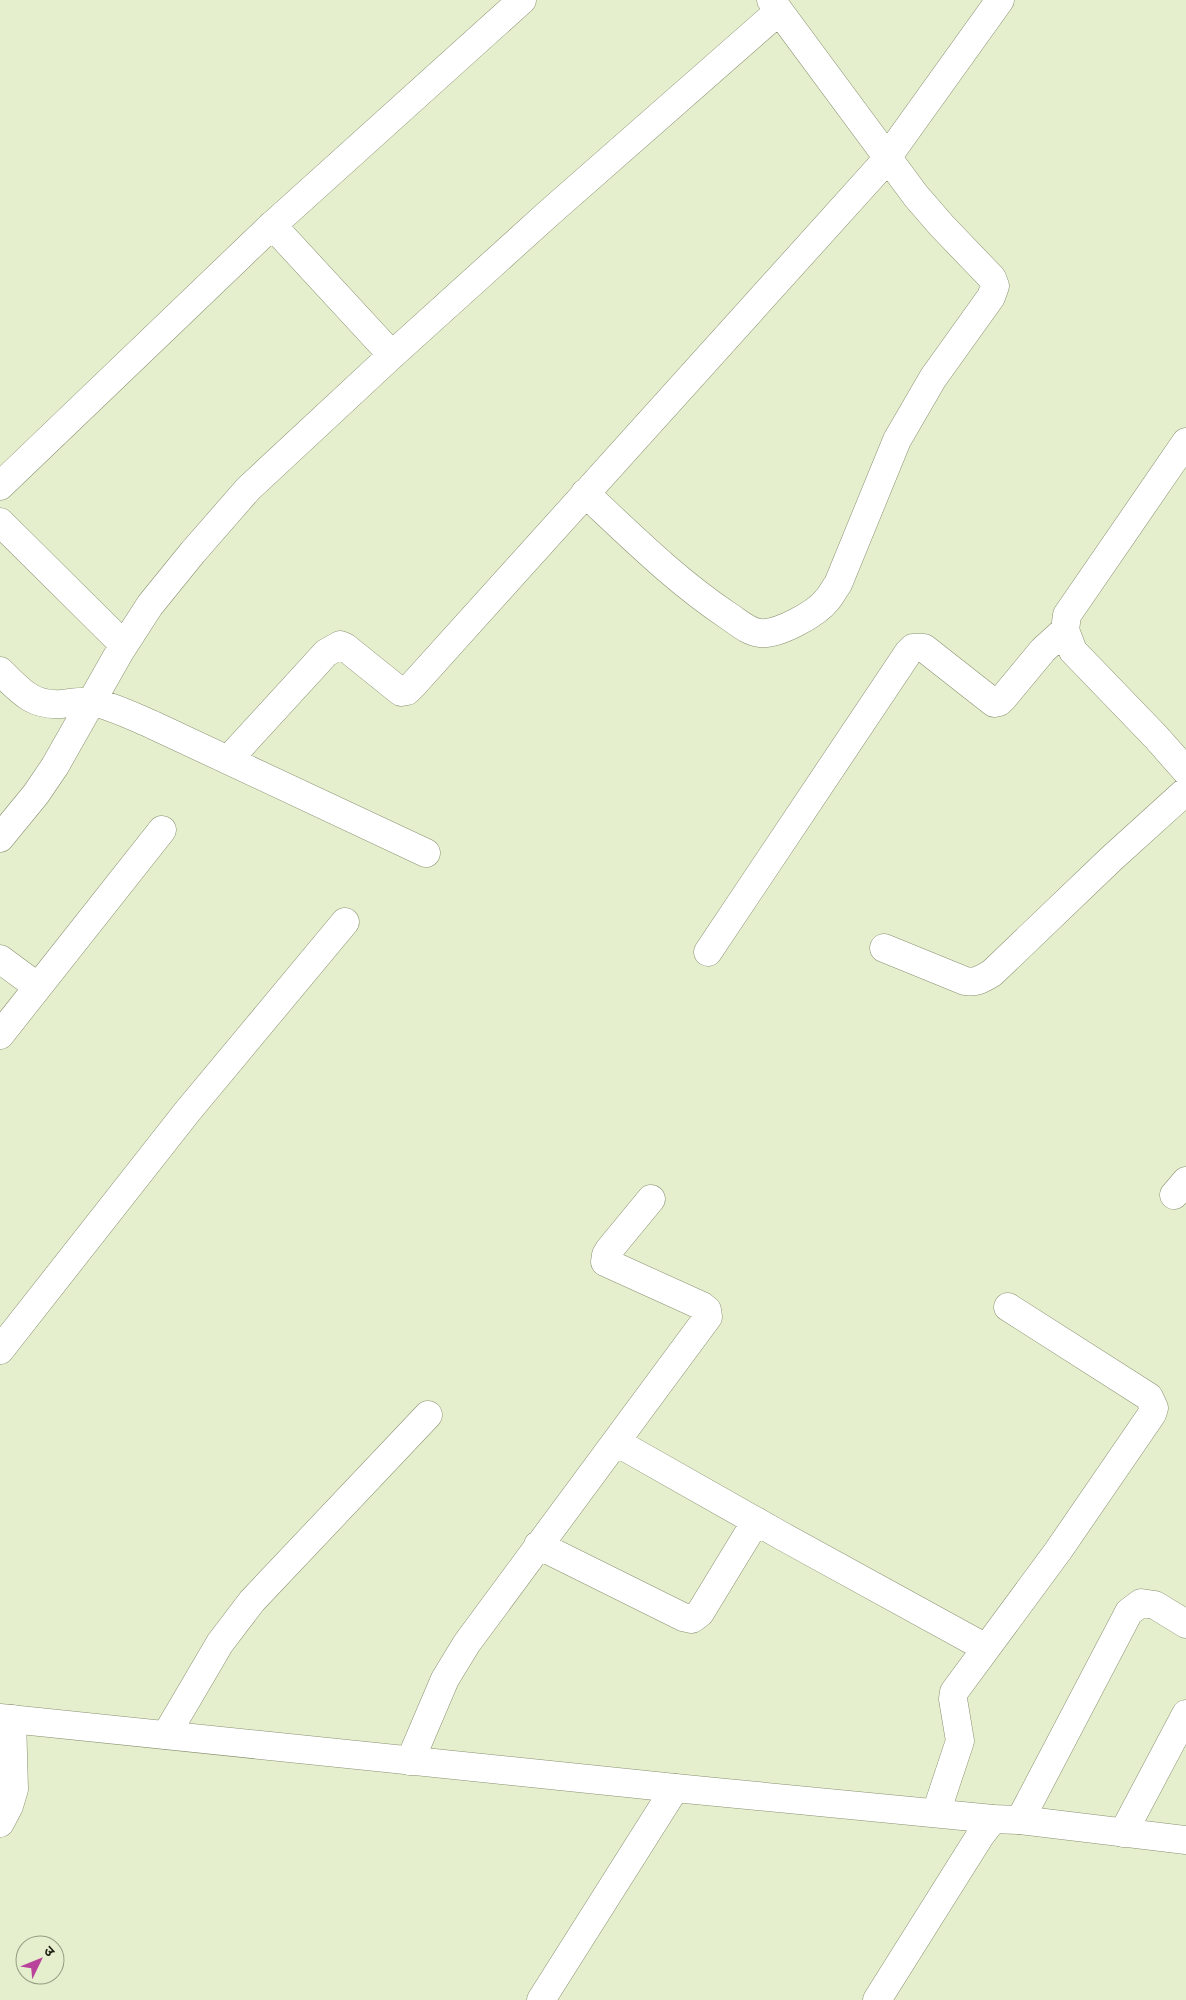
<svg xmlns="http://www.w3.org/2000/svg" width="1186" height="2000" viewBox="0 0 1186 2000" font-family="Signika,'Noto Sans Devanagari',sans-serif">
<style>
.lines{fill:none;stroke-linecap:round;stroke-linejoin:round}
.minor-casing{stroke:#899172;stroke-width:29}
.tertiary-casing{stroke:#899172;stroke-width:29}
.minor{stroke:#fff;stroke-width:28}
.tertiary{stroke:#fff;stroke-width:28}
</style>
<rect width="100%" height="100%" fill="#e5efcd"/>
<g class="lines">
<defs>
<path id="minor" d="M272,225l120,130
M1186,442l-119,173 -2,15 8,21 83,86 30,34
M0,486l267,-256 255,-230
M585,493c47,44 92,89 145,124 9,6 19,15 30,16 18,2 56,-19 67,-33 4,-4 7,-11 11,-16l59,-144 36,-62 58,-81 4,-11 -3,-8 -50,-52 -26,-30 -145,-196
M0,522l124,123
M0,671c20,19 31,35 61,33 10,-1 21,-3 31,-2 21,4 42,15 61,23l273,128
M228,760l98,-107 14,-8 5,2 56,45 6,-1 6,-6 468,-519 119,-166
M0,838l36,-44 19,-28 64,-113 31,-48 43,-53 55,-63 144,-134 157,-142 230,-202
M884,948l81,33c11,2 17,-2 27,-8l119,-114 75,-68
M708,952l200,-299 5,-5h11l70,55 5,-1 5,-5 39,-47 22,-20
M0,959l38,28
M0,1035l162,-205
M1174,1195l12,-14
M0,1350l187,-238 158,-190
M616,1442l166,94 204,112
M538,1545l145,72 9,2 8,-6 56,-92
M166,1735l54,-92 32,-42 176,-186
M410,1761l35,-82 22,-36 241,-326 -1,-7 -5,-4 -97,-44 1,-7 3,-5 42,-51
M936,1813l24,-72 -7,-42 1,-7 104,-141 94,-137 2,-6 -5,-11 -141,-90
M1020,1820l109,-208 12,-9 14,2 31,19
M0,1823l9,-17 5,-17 -2,-70
M1123,1833l63,-119
M541,2000l134,-212
M877,2000l103,-164 13,-17"/>
<path id="tertiary" d="M0,1718l675,70 318,31 27,1 166,20"/>
</defs>
<use href="#minor" class="minor-casing"/>
<use href="#tertiary" class="tertiary-casing"/>
<use href="#minor" class="minor"/>
<use href="#tertiary" class="tertiary"/>
</g>
<g transform="translate(40 1960) rotate(47)"><circle r="24" fill="#e5efcd" stroke="#959d83"/>
<path d="M0-4L9 19L0 12L-9 19Z" fill="#b9439b"/>
<text y="-8" font-size="14" font-weight="bold" text-anchor="middle" fill="#1e2114">उ</text>
</g>
</svg>
